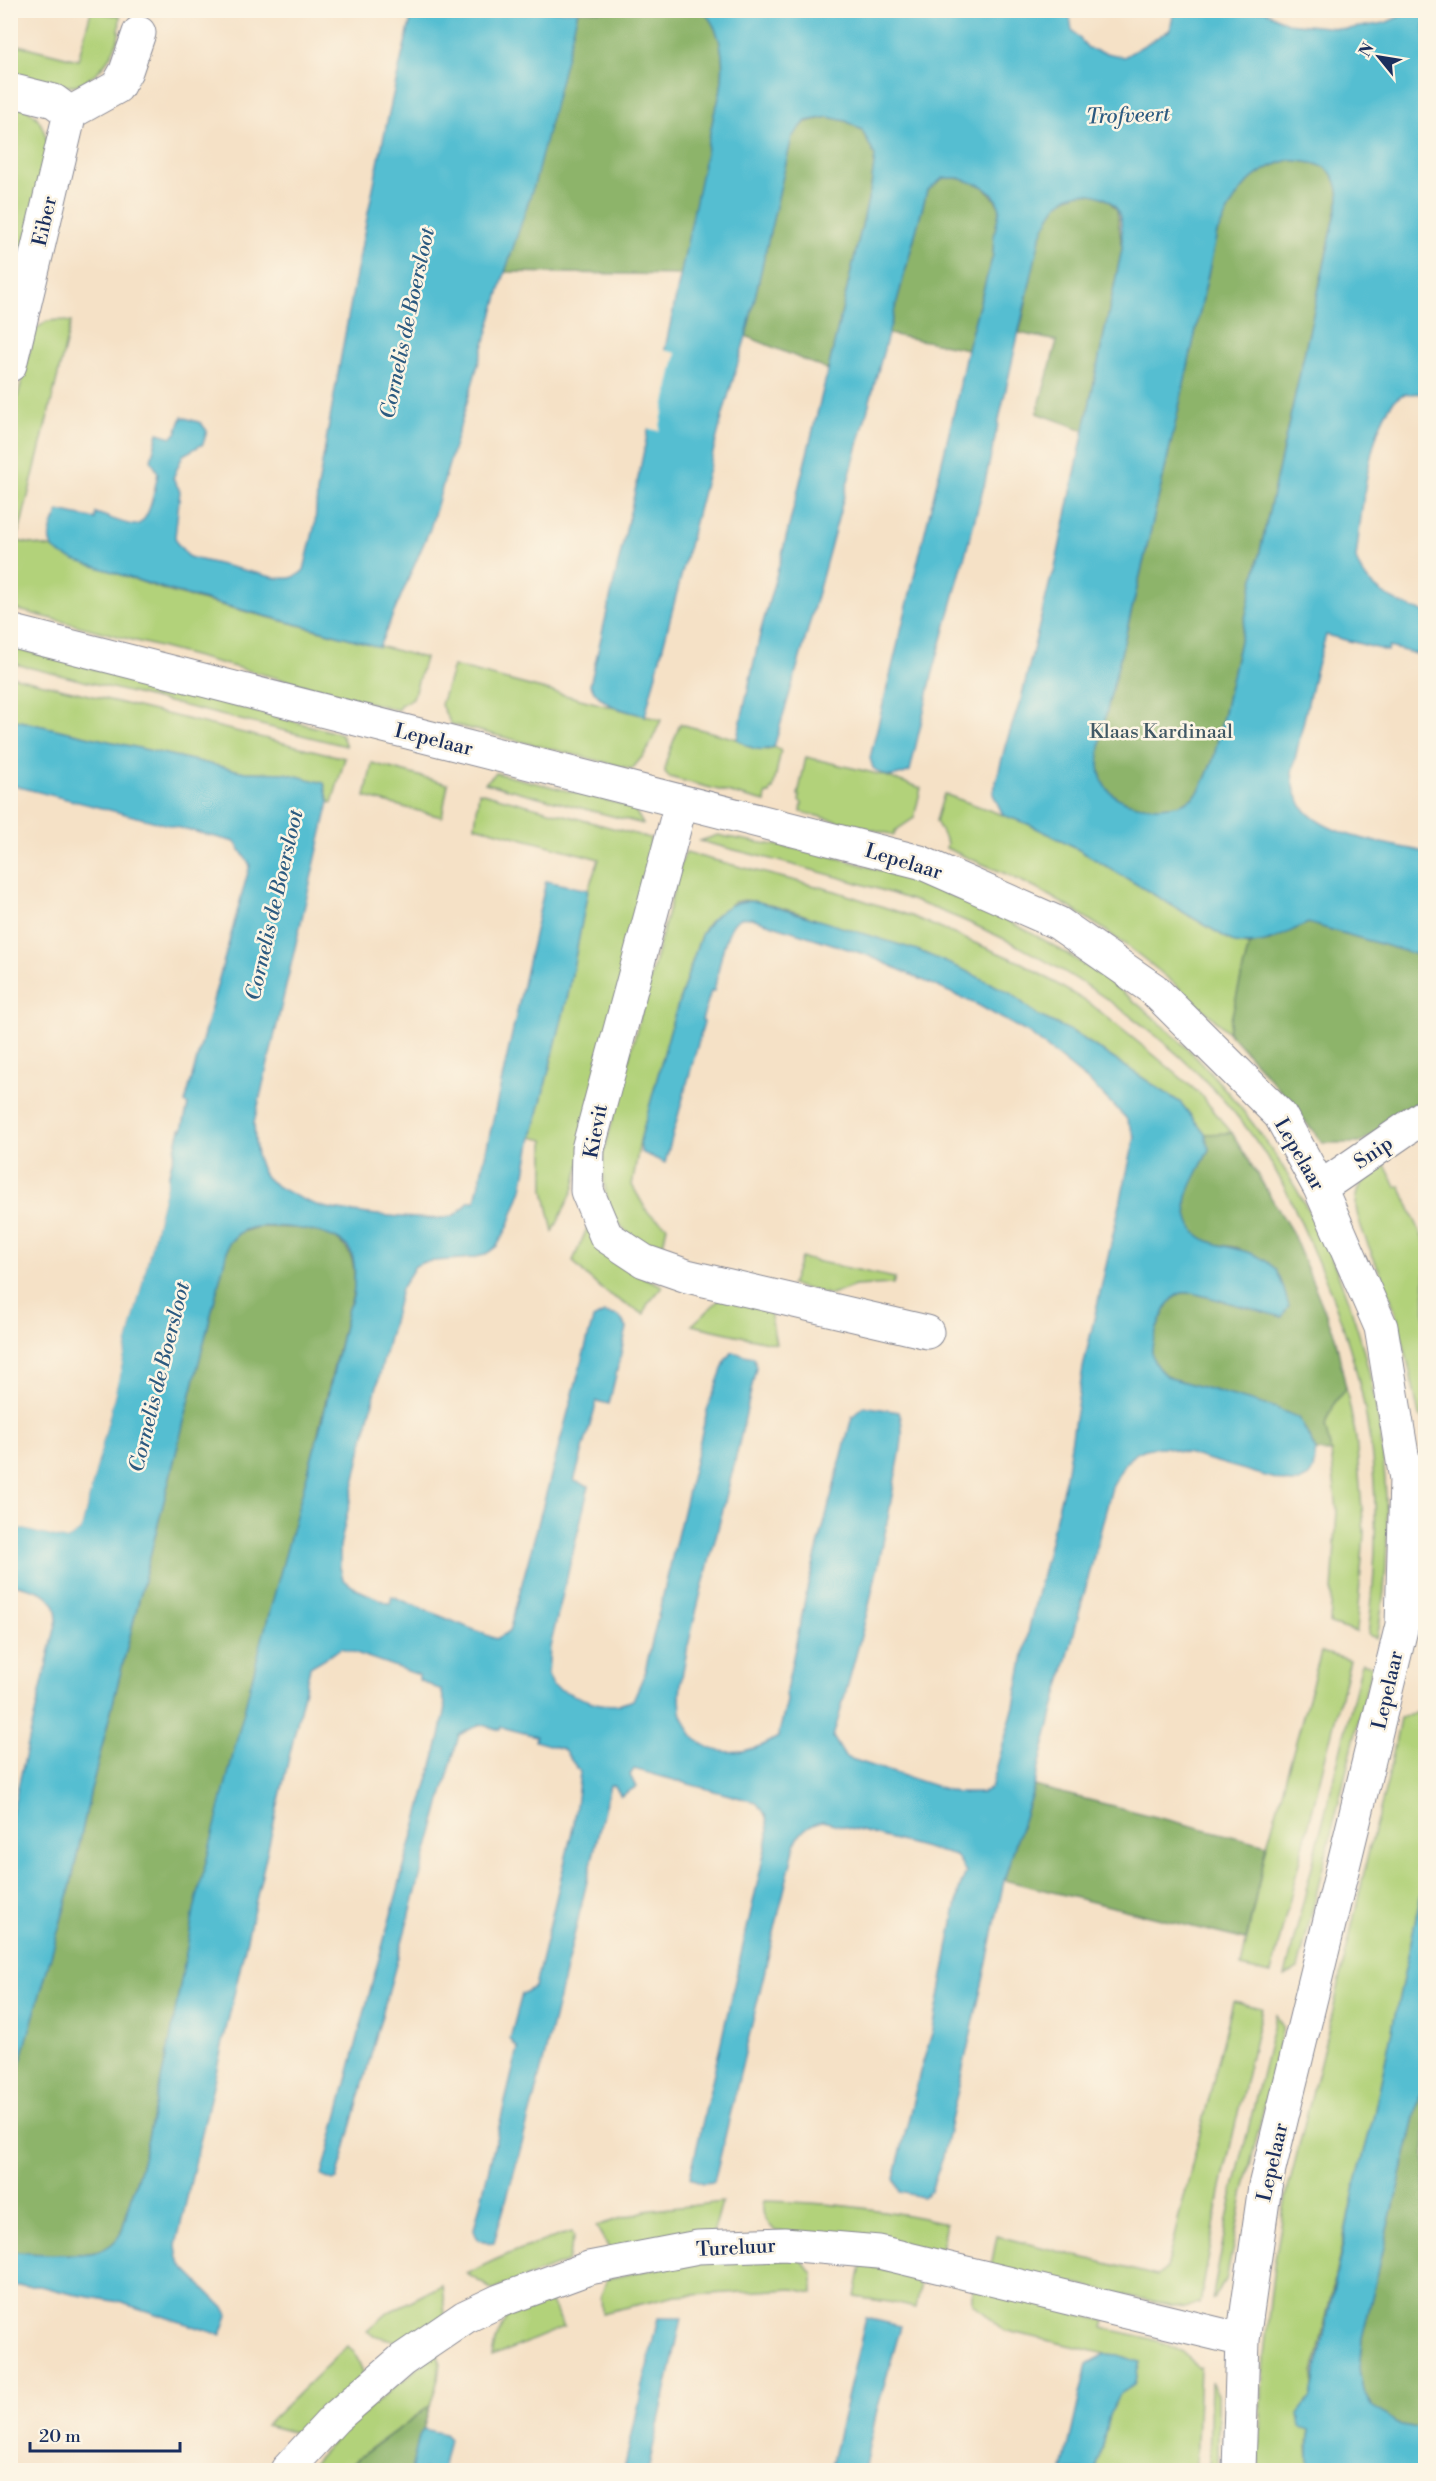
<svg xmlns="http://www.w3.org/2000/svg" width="1436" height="2481" viewBox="0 0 1436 2481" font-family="'Libre Bodoni',serif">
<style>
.green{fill:#b2d27a;stroke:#66806c;stroke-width:1.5}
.forest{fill:#8db46a;stroke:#547264;stroke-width:1.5}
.water{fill:#55bed1;stroke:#387698;stroke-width:1.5;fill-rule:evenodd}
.pier{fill:#f5e1c6}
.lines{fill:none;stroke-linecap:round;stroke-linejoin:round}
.minor-casing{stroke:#888892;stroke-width:35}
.minor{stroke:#fff;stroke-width:33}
.labels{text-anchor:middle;stroke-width:5;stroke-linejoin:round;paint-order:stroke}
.street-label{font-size:20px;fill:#1b2f5e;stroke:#fcf5e5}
.park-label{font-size:20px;fill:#415865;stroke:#fcf5e5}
.water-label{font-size:21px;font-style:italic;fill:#2c5a80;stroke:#fcf5e5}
</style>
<rect width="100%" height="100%" fill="#fcf5e5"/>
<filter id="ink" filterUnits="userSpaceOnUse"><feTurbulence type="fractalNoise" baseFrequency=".0167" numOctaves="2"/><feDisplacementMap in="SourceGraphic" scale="12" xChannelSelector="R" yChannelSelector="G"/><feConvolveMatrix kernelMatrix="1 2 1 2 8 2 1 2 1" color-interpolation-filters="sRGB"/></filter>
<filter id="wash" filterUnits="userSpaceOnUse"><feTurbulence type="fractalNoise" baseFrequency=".008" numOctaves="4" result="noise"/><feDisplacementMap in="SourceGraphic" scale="24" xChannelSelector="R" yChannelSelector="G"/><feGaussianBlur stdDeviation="1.35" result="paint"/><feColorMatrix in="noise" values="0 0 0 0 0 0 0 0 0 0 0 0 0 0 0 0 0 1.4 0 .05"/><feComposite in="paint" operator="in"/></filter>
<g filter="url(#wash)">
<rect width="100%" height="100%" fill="#f5e1c6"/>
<path class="green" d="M91,11l29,5c-1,8 0,16 -2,23 -7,22 -28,48 -53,47 -17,-1 -37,-8 -54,-12l-1,-31 68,17z
M11,102c25,9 32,18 37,45l-37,161z
M60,320l11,2 -54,219 36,7 18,9 99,35 255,66 -12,40 -13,7 -2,5 -387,-102v-186l24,-92 12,-9z
M11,647l330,87 5,12 -335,-83z
M453,666l208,54 -14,31 -15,18 -181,-45 -10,-19z
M11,676l334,82 -13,45 -3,-1 -5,-19 -39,-10 -40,-1 -234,-53z
M680,724l57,15 12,8 19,3 6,-3 7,3 -8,39h-2l-1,5h-4l-1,8 -96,-25 -4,-5 1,-11z
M806,757l76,18 39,13 -7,30 -19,13 -1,4 -93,-23 1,-9 -3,-2 1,-5 -2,-1z
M372,763l76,21 -6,33 -77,-20z
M496,773l137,34 10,17 -158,-41z
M479,792l171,46 1,23 -77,327 -21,44 -9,-42v-50l-12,-3 36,-142 20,-105 11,-31 -124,-33z
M944,794l84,30 41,20 166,99 14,2 -21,87c-63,-60 -131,-115 -211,-153 -23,-11 -48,-20 -71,-31l1,-5 -11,-22z
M718,835c27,6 54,9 81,14 68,14 149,42 211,73 208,104 350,303 373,535 6,64 6,118 -6,181l-9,-3c18,-141 5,-252 -54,-382 -12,-28 -24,-58 -40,-85 -68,-112 -193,-197 -311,-248 -85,-36 -175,-56 -263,-79z
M686,853l149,38 76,25 111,47 70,42 63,51 45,38 32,39 -27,1 -24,-31 -108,-71 -36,-17 -25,-21 -216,-82 -37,-10 -15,-2 -10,2 -26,21 -7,12 -28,85 -33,121 -8,44 16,28 19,13 -6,29c-48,-26 -58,-45 -58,-99l78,-293z
M1383,1161l13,26 4,-1 25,57v179l-6,-6c-8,-40 -16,-81 -29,-120 -8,-22 -33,-70 -34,-90 0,-22 11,-32 27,-45z
M588,1226l57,52 18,8 -16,19 -3,9c-27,-13 -52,-29 -71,-53z
M801,1258l94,20 -2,6 -38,2 -24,9 -40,-10z
M721,1298l49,13 6,33 -84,-19z
M1346,1388l10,50 8,95 -8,99 -26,-8 7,-113 -6,-59 -6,-26 10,-24z
M1321,1652l29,8 -79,314 -30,-7 26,-122z
M1362,1663l10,3 -74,303 -13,7z
M1425,1710v166l-52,243 -18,67 -41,186 -6,74 1,16 5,8h-54l-1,-17 5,-98 10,-89 12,-69 47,-186 36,-161 18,-66 13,-66z
M1233,2002l29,6 -41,179 -21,117 -1,-1 -15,5 -193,-42 6,-30 160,40 9,-7z
M1276,2015l7,12 -39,164 -18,89 -14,20 18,-96z
M764,2201c61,1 122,8 182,22l-6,30 -165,-22c-9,-10 -15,-17 -11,-30z
M722,2202l-9,32 -103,16 -14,-24 49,-15z
M572,2232l2,4 -7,26 -74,28 -26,-16c34,-19 68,-31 105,-42z
M800,2258l13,16v19l-20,-4 -117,7 -74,17 -1,-17 6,-17 73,-16z
M861,2265l54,10 5,12 -4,21 -27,-6 -34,-5z
M442,2285l3,30 -45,29c-10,-8 -22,-4 -33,-13l22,-19z
M973,2288l132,33 -2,7c35,9 73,10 95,40l2,-1 -4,103h-100l13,-55 11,-22 14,-9 6,-22 -22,-7 -12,-1 -103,-24 -30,-27z
M549,2299l15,28 -72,30 3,-16 11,-21v-7z
M347,2346l7,5 10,23 -66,62 -5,-4 -27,-7z
M437,2352l3,9 -2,18 -8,27 -67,48 -17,16h-40l36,-39z
M1211,2381l7,15v74h-9z"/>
<path class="forest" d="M578,11h125c25,25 23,72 11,103l-32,161 -177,-3z
M828,117l18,4 16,9 13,26 -4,31 -43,183 -82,-34 46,-200 14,-14z
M1289,160c30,3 48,4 50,38l-125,559c-11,25 -13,46 -44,49 -25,3 -60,-1 -69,-29 -8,-25 10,-80 16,-107 13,-52 26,-105 38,-158 22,-93 42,-186 62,-279 19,-38 29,-61 72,-73z
M943,178c27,-1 45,6 57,30l-6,27 -1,20 -26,94 -79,-15 39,-143z
M1083,192l16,3 10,6 8,9 5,39 -38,181 -47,-17 20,-72 -38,-8c10,-31 14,-97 33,-122 7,-10 19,-17 31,-19z
M1308,923l117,34v140l-65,46h-37l-50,-61 -45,-50 21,-87 20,-4z
M1232,1133l60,99 43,104 11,52 -11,14 -10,24 6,26 -15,-1 -17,-33 -129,-40c-9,-5 -18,-15 -18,-26 -1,-13 14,-52 27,-58 3,-2 10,-1 14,-1l89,24 -43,-69c-10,-2 -23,-3 -33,-6 -18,-7 -23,-33 -18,-50 3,-12 16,-30 21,-42l-4,-16z
M258,1227c38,1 98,-3 96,50 0,12 0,20 -6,31l-204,847 -23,78c-5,9 -14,16 -25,19 -16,4 -69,2 -85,-1l-1,-155 59,-203 21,-99 139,-551 10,-10z
M1034,1786l233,59 -21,95 -242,-60z
M1425,2075v355l-27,-6 -26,-18 -9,-16 -4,-21 3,-30z
M430,2406l-19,64h-65l17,-15z"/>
<path class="water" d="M964,10l4,3 101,-2 3,19 17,19 35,8 46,-27 4,-19h91l22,12 60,6 38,-6 27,-12h13l1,267c-8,11 -12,30 -1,41v74c-6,1 -17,0 -23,2 -34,17 -41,127 -46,163 7,29 42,47 69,54v44l-36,-9 -1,4 -62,-16 -11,37 -23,100c1,14 4,28 14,39 25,27 85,33 119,41v105l-117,-34c-27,12 -43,25 -73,20l-166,-99 -41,-20 -25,-9 -10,-21 13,-51 15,-44 30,-122 3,-4 68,-324c0,-12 1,-27 -4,-38 -4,-8 -13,-14 -22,-16 -33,-9 -46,17 -56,43l-55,244 -53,194 -22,95c-16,7 -23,8 -37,-3l-3,-10 85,-350 12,-59 26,-94 1,-20 6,-27 -7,-14 -11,-8 -23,-8h-16l-16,13 -125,460 -28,96c-14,6 -26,1 -37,-8l24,-109 20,-72 47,-188 43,-183 4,-31 -13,-26 -16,-9 -18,-4 -22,4 -14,16 -46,199 -22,74 -79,306c-24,-7 -41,-8 -55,-31l49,-211 75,-360c12,-31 14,-78 -11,-103zM1289,160c30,3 48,4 50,39l-125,558c-11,25 -13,46 -44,49 -25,3 -60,-1 -69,-29 -8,-25 10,-80 16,-107 13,-53 26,-105 38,-158 22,-93 42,-186 62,-279 19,-38 29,-61 72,-73z
M413,11h165l-43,171 -30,90 -75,257 -51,118c-89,-27 -181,-45 -269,-76 -17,-6 -42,-10 -56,-22 -10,-9 0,-29 5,-38l36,8 1,-6c12,4 25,10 37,12 17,2 22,-39 25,-52l-7,-13 7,-27 14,4 4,-4 6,-16 19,6 6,8 -4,13 -20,11 -10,23 7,13 -5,46 2,6 12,14 87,21c12,1 19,1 28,-8l11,-46 2,-31c28,-161 56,-323 96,-482z
M11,719l234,53 40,1 39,10 5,19 -75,321c1,17 1,40 12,54 9,11 43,26 57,30 22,5 111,16 129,9 8,-3 12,-9 17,-15h6l71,-320 42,9 -20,105 -36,142 -10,52 -14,38 -11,19 -12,9 -13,3 -48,4 -9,4 -14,23 -37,149 -24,108v21l3,12 13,10 34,15 2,-8 104,43 13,-7 84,-313 11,-6 15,3 8,12 -18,76 -12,-3 -23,80 15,5 -39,161 -2,27 5,12c25,11 53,27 80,14l11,-25 64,-268 18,-48 6,-7 22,5 2,10c-12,58 -26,116 -41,173 -10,36 -19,71 -27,106 -4,21 -10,42 -7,64 0,5 4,11 6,16 17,36 63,29 91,11l9,-36 -1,-10 22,-106 44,-168 12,-11 35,6c8,23 -1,49 -5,72 -14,86 -37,170 -61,253l12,20 112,36h25l9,-5 23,-82 16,-82 36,-148 17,-108 52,-231 -9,-19 -33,-33 -63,-51 -52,-29 -111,-50 -116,-37c-4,0 -7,-1 -10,0 -17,5 -23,58 -27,73h-3l-9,29 2,2 -39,141 -24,-11 -1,-11 33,-121 28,-85c13,-23 31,-37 58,-33l158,48 47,20 48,24 25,21 36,17 108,71 24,31 4,15c-6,14 -15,28 -20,42 -3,6 -3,16 -2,22 6,44 58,24 87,55 8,8 11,27 15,38l-7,11 -89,-24c-4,0 -11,-1 -14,1 -13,6 -28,45 -27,58 0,11 9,21 18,26l106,30 23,10 17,33 -3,19 -4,7 -10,5 -9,1 -125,-36c-32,-1 -40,14 -53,40l-78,299 -30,94 -20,96 -41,180 -12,35 -8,6 -23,-5 -6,-13 26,-107 13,-42 26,-140 7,-18 -10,-16 -133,-35c-14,3 -20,8 -27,20l-82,341 -12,1 -12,-6 78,-340c0,-15 -1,-25 -13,-35l-121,-33 -4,6 6,12 -15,9 -6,-10 -5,-1c-37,153 -71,306 -116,457 -11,2 -18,-1 -20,-13l44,-180 -8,-10 12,-45 13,-7 39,-164 6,-51 -17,-23 -28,-8 1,-5 -35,-9 -1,3 -20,-6 -21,11 -122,444 -4,2 -11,-5 48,-185 70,-254 6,-30 -5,-17 -22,-10v-5l-77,-27 -32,19 -134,578 2,14 4,7 43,43 3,6 -7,20 -102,-33 -47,-8 -32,-8h-29v-35c16,3 69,5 85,1 11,-3 20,-10 25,-19l23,-78 26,-115 24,-130 66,-263 64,-234 24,-105c6,-9 6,-16 6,-27 1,-10 1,-23 -5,-32 -12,-20 -81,-27 -102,-20 -8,2 -12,8 -18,14l-139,551 -21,99 -58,203v-279l46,-197c0,-30 -23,-30 -46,-37v-57l56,14 14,-10 99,-401 2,1 6,-25 -3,-2 65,-238 -15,-23 -224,-57z
M1425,1876v199l-63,264 -3,30 4,21 9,16 26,18 27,6v40h-111l-5,-8v-32l-9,-3 -2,-13 13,-17 44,-211 18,-67z
M658,2318h24l-34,152h-24z
M866,2318l35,8 -24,84 -13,60h-34z
M1106,2354l12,1 22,7 -6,23 -14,9 -11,21 -13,55h-33l24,-106z
M423,2429l21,5 5,5 -7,31h-31l8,-34z"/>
<path class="pier" d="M663,350l13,3 -17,78 -13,-3z
M165,1177l3,1 -87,352 -14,10 -56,-14v-3l56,14 11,-9z"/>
</g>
<g filter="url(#ink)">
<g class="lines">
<defs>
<path id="minor" d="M10,90l44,11 16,12 -60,252
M70,113l47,-26 9,-16 13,-38
M10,631l910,231 138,61 95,66 127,126 40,73 61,139 25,152 -4,146 -137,561 -22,154 -4,130
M681,803l-93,346 -1,42 19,45 38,25 43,15 240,56
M1320,1188l106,-73
M287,2470l48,-52 67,-58 63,-43 34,-16 90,-33 109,-21 86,-3 95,8 364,88"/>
</defs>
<use href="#minor" class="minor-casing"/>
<use href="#minor" class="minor"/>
</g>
</g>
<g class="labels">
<g class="street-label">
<text transform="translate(44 221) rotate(-77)" y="7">Eiber</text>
<text transform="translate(434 739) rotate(14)" y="7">Lepelaar</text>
<text transform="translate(904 861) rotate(17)" y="7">Lepelaar</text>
<text transform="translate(595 1131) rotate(-79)" y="7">Kievit</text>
<text transform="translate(1373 1152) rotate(-34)" y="7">Snip</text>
<text transform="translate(1300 1154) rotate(60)" y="7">Lepelaar</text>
<text transform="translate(1387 1690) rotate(-77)" y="7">Lepelaar</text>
<text transform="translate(1272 2162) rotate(-77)" y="7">Lepelaar</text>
<text transform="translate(736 2247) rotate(-3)" y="7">Tureluur</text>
</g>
<g class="park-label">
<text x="1161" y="738">Klaas Kardinaal</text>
</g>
<g class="water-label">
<text transform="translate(1128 115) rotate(-2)" y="7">Trofveert</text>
<text transform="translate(407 323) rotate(-78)" y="7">Cornelis de Boersloot</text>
<text transform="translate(274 905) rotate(-77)" y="7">Cornelis de Boersloot</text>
<text transform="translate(159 1377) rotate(-76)" y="7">Cornelis de Boersloot</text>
</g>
</g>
<rect width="1436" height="2481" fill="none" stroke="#fcf5e5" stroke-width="36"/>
<g transform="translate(1379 57) rotate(300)" stroke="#fcf5e5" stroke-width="4.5" paint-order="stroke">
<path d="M0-4.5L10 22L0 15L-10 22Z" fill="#1b2f5e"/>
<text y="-9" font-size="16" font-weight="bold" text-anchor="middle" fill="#1b2f5e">N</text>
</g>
<path d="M30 2442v9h150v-9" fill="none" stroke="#1b2f5e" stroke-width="3"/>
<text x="39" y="2442" font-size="18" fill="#1b2f5e" stroke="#fcf5e5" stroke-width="4.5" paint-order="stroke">20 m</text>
</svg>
